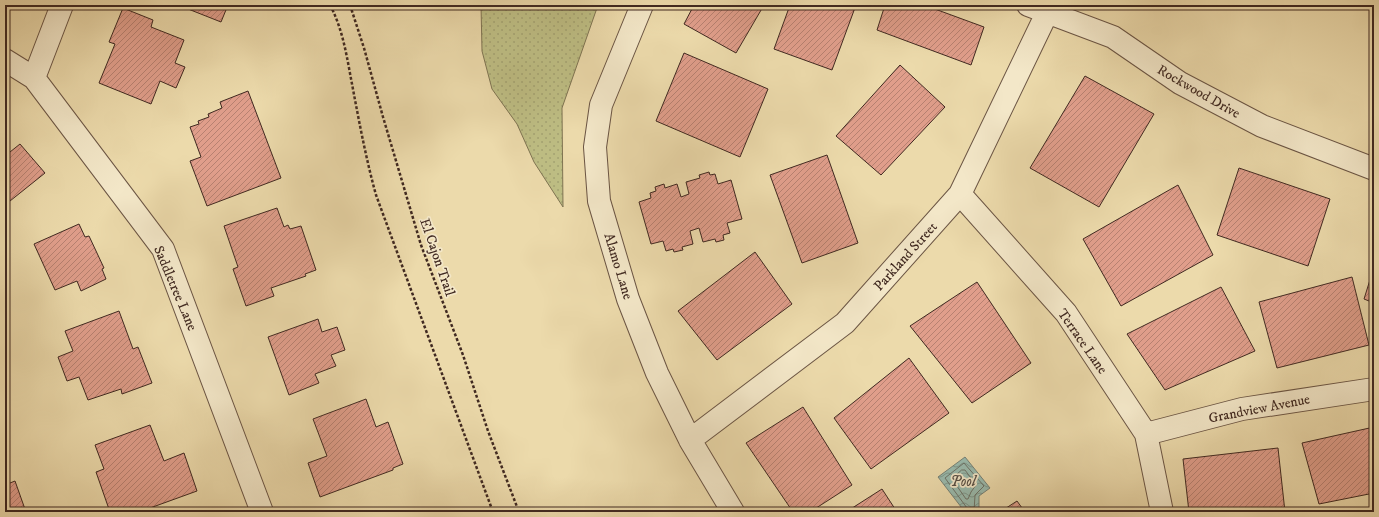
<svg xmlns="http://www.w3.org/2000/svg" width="1379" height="517" viewBox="0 0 1379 517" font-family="'IM FELL DW Pica',serif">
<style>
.grass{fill:url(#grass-dots);stroke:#7f7452}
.water{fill:url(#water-waves);stroke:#758075}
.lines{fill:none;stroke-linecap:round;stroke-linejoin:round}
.shore{stroke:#6c7267;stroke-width:1}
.building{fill:url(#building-hatch);stroke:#402921}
.minor-casing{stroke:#6b5544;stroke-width:24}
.path{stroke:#402921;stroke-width:2.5;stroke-dasharray:3 2;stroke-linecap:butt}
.minor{stroke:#f3e7c8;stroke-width:22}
.labels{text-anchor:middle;stroke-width:3.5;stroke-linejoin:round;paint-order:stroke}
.street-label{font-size:14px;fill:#402921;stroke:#f3e7c8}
.water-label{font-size:15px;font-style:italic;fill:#564d44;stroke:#f3e7c8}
</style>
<defs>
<pattern id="grass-dots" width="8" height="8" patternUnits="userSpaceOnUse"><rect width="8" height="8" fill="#bebe84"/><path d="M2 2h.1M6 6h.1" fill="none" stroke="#a4a372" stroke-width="1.8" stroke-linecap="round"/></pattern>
<pattern id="water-waves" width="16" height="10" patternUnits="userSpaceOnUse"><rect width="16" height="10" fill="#99baad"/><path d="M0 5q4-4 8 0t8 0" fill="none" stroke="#7e978c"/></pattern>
<pattern id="building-hatch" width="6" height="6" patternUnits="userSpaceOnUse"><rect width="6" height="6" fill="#e09e8b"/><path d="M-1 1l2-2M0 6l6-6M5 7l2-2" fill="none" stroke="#b78171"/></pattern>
</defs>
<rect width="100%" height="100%" fill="#ecdaab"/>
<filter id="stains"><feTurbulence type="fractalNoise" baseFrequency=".005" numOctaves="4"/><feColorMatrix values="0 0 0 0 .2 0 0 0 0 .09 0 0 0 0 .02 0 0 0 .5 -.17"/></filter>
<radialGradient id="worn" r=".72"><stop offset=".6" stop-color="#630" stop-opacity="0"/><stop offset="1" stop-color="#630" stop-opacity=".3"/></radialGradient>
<path class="grass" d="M481,5h117l-36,103 1,99 -29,-45 -17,-38 -25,-35 -10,-38z"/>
<path class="water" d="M965,457l25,31 -11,8v14l-3,2h-11l-27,-35z"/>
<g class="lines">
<path class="shore" d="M962,470h3l11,15 -5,7 -3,7h-2l-14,-20z
M968,512l-1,-4 -22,-30 19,-15 20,23 -9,9 -1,17"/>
</g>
<path class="building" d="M178,5h50l-7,17z
M694,5h70l-28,48 -52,-29z
M790,5h66l-24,65 -58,-21z
M885,5h39l60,22 -13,38 -94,-35z
M123,8l30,12 -2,7 33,13 -9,23 10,4 -9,21 -16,-7 -9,23 -52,-21 16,-39 -6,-2z
M684,53l84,36 -28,68 -84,-36z
M900,65l45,42 -64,68 -45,-39z
M1085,76l69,38 -55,93 -69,-39z
M248,91l33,87 -74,28 -17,-45 11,-4 -11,-30 9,-3 -1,-3 11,-4 -1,-3 14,-6 -2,-6z
M20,144l25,29 -40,32v-49z
M827,155l31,88 -56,20 -32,-88z
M1239,168l91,31 -22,67 -91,-31z
M709,172l1,3 5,-1 3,10 13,-4 11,39 -15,4 3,10 -7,2 1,5 -8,2 -1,-3 -12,3 -4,-14 -9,3 3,13 -11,3 1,3 -9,2 -1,-3 -7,2 -3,-10 -12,3 -12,-42 12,-4 -1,-5 6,-2 -1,-4 9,-3 1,4 12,-4 4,13 8,-3 -3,-12 14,-4 -1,-3z
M1178,185l35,70 -92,51 -38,-67z
M277,208l7,19 4,-2 2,4 11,-3 15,44 -11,4 1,2 -35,12 3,8 -28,10 -13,-37 5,-2 -14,-41z
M79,224l6,13 4,-1 15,32 -2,1 4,10 -25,12 -4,-10 -22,9 -21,-46z
M755,252l37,52 -75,56 -39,-49z
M1374,267v36l-10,-4z
M1352,277l17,68 -92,23 -18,-66z
M977,282l54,81 -59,40 -62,-77z
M1221,287l34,64 -90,39 -38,-56z
M119,311l14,38 5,-2 14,36 -30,11 -1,-5 -33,11 -9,-23 -12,4 -9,-24 15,-6 -8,-20z
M318,319l4,13 15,-5 8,23 -14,5 5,11 -21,8 4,9 -30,12 -21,-58z
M909,358l40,55 -78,56 -37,-51z
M366,399l10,28 12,-5 15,42 -10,4v2l-73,27 -12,-34 19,-7 -14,-37z
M803,407l49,78 -42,27h-17l-47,-69z
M150,425l14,36 20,-8 13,38 -58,21h-29l-14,-40 8,-3 -9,-24z
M1374,427v66l-55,11 -17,-61z
M1278,448l7,64h-96l-6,-53z
M15,481l11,31h-21v-27z
M882,489l15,23h-51z
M1017,501l8,11h-25z"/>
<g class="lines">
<defs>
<path id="minor" d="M642,5l-41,100 -6,42 4,54 29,98 29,74 33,67 43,72
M1028,5l85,32 67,46 82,43 112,43
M5,60l29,18 129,171 99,263
M34,78l28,-73
M960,194l106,119 80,121 16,78
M1146,434l96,-25 132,-20
M690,440l155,-117 115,-129 87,-181"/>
</defs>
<use href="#minor" class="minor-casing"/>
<path class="path" d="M330,5c13,24 17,53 22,79 7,37 14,75 24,111l117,317
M350,5l14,43 19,69 38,128 42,110 25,76 31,81"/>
<use href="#minor" class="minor"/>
</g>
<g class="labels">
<g class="street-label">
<text transform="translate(1199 91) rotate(30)" y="5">Rockwood Drive</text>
<text transform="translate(905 256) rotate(-48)" y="5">Parkland Street</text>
<text transform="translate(438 257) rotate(71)" y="5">El Cajon Trail</text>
<text transform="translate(619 266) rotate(73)" y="5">Alamo Lane</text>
<text transform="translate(176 288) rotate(67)" y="5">Saddletree Lane</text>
<text transform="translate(1083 341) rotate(55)" y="5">Terrace Lane</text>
<text transform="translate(1259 408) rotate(-11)" y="5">Grandview Avenue</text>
</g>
<g class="water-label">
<text x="963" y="486">Pool</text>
</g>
</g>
<rect width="1379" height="517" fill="none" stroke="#ecdaab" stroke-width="20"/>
<rect x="6" y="6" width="1367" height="505" fill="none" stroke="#402921" stroke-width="2"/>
<rect x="10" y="10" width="1359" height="497" fill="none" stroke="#402921"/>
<rect width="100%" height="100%" filter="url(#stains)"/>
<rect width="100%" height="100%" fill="url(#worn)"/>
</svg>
